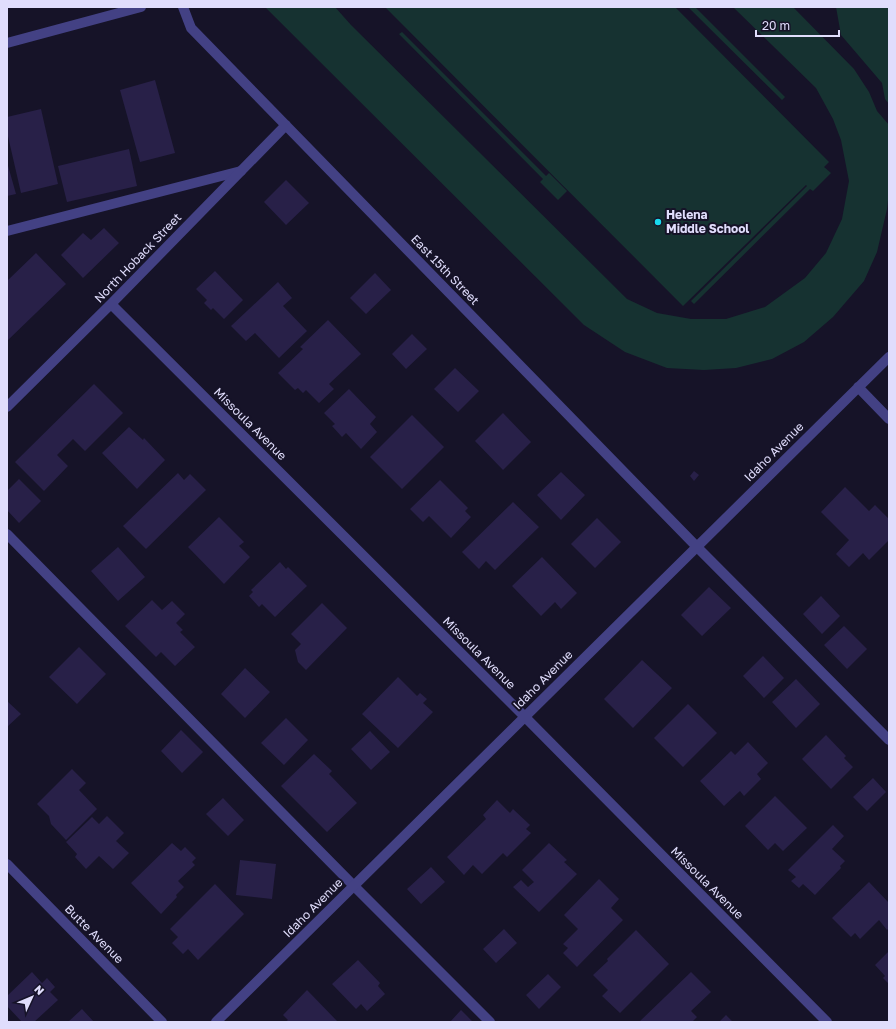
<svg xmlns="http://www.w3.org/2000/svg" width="896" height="1029" viewBox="0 0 896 1029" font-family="'Golos Text',sans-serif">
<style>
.green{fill:#163231}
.building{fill:#282048}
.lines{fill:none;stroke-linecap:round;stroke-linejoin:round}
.lane{stroke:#434184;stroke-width:10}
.street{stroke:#434184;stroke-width:10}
.poi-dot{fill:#18daed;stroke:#161328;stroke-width:1.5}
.labels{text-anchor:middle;stroke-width:4;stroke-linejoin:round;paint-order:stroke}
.poi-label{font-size:12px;font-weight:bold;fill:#e0ddfc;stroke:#161328;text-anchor:start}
.street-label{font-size:12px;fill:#e0ddfc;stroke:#161328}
</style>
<rect width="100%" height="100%" fill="#161328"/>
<path class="green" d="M265,7h70l16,18 276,274 30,14 34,6h35l39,-12 40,-29 21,-25 16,-34 7,-38 -8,-41 -8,-21 -17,-31 -83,-81h60l61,62 15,23 8,19 12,14v66l-2,18 -10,43 -13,29 -31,36 -29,25 -32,17 -36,9 -32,2 -37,-2 -42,-16 -41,-27z
M385,7h290l154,155 -5,5 7,6 -18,18 -3,-2 -116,115 -3,-3 116,-115 -1,-1 -123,121z
M688,7h7l90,90 -3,3z
M836,7h53v97l-4,-5 -3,-16 -41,-48z
M402,32l144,144 3,-3 18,18 -9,9 -18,-18 3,-3 -144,-145z"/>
<path class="building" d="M155,80l20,73 -35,9 -20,-72z
M41,109l17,75 -37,9 -14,-61v-15z
M129,149l8,37 -70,16 -9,-36z
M7,162l9,32 -9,2z
M286,180l23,23 -23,22 -22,-23z
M104,228l15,15 -36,35 -22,-23 22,-22 8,7z
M36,253l30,31 -59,57v-60z
M215,271l28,29 -19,19 -11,-11 -2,2 -7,-7 3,-3 -11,-11z
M375,273l16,17 -25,24 -16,-16z
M278,282l14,16 -9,8 24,25 -28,27 -24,-25 -9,8 -15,-15z
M328,320l33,34 -32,30 5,5 -15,14 -13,-13 -3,3 -5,-5 -3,2 -17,-17 25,-24 -3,-2z
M412,334l15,15 -21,20 -14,-15z
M455,368l24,23 -21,21 -24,-23z
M94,384l29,29 -38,38 -12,-12 -16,16 11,11 -24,25 -29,-29z
M349,389l27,28 -6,7 7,8 -16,17 -15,-16 -4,4 -10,-11 3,-2 -11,-11z
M503,413l28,29 -28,28 -28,-29z
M412,415l32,32 -42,42 -32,-32z
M129,427l14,13 1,-2 21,22 -28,29 -35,-36z
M694,471l5,4 -5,6 -4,-5z
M561,472l24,23 -24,25 -24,-25z
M178,473l6,7 6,-6 16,16 -60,59 -23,-23z
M19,479l22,22 -22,22 -12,-13v-19z
M440,480l28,28 -3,3 6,6 -20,21 -22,-22 -6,6 -13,-13z
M845,487l24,24 6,-6 14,14v21l-20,20 -6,-7 -14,14 -13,-13 13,-14 -28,-28z
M513,502l26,25 -44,43 -9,-9 -7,8 -17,-17z
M219,517l25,25 -5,4 11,11 -26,27 -36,-37z
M597,518l24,24 -26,26 -24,-24z
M118,547l27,30 -27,24 -27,-30z
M542,557l35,36 -16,16 -6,-7 -14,14 -29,-30z
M280,562l6,7 2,-2 19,19 -32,31 -13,-13 -3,3 -10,-11 4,-4 -2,-2z
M709,587l22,21 -29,28 -21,-21z
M821,596l19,20 -18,18 -19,-20z
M152,600l10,10 10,-9 13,13 -9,9 7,7 -3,2 15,15 -20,19 -14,-14 -5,5 -31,-31z
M322,603l25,25 -41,42 -8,-8 -3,-12 6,-6 -10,-10z
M844,626l23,23 -20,20 -23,-24z
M79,647l27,27 -29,30 -28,-27z
M763,656l21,22 -20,20 -21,-22z
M642,660l30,28 -39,40 -29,-29z
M245,668l25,24 -25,26 -24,-24z
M398,677l19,19 3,-3 7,6 -4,4 10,9 -35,36 -36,-34z
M796,679l24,25 -24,24 -24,-26z
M7,701l14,13 -14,13z
M688,704l29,29 -34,34 -29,-29z
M286,718l22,22 -24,25 -23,-22z
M181,730l22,22 -21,21 -21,-22z
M370,731l20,21 -19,18 -20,-21z
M826,735l20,21 -2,2 9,9 -22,22 -29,-30z
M748,742l20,21 -11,11 4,5 -17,17 -4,-5 -16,15 -24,-25 31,-30 4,4z
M314,754l18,17 -3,3 28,29 -30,29 -46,-46z
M72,769l14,14 -7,7 18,19 -31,31 -15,-16 -2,-8 -12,-12z
M873,778l13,14 -19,19 -14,-14z
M775,796l32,32 -24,23 -8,-8 -7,7 -23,-24z
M223,798l21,22 -16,16 -22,-22z
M497,800l13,13 3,-4 17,16 -4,4 5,4 -24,24 -4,-4 -21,21 -9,-9 -9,10 -17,-18 39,-38 -3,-4z
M107,816l17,17 -8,8 13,12 -16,16 -14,-13 -13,13 -11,-12 2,-3 -11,-12 26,-25 7,7z
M833,825l11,11 -12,13 13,12 -5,5 1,2 -26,27 -12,-11 -4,4 -8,-7 5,-4 -8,-7z
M172,843l9,8 4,-4 11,11 -4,4 3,3 -17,16 6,6 -8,8 1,2 -16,17 -30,-31z
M549,843l18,17 -3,2 13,12 -38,38 -26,-25 8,-7 7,7 6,-5 -12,-12z
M240,860l36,4 -4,35 -36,-4z
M431,867l14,15 -24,22 -14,-15z
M599,879l20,20 -8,9 12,12 -46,47 -14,-14 5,-5 -5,-4 15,-15 -14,-14z
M869,882l20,21v25l-2,2 -8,-10 -19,19 -5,-6 -4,4 -19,-19z
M215,884l29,30 -46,46 -10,-11 -5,5 -11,-11 6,-6 -8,-8z
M504,929l13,14 -21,20 -13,-14z
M636,930l33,34 -49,49 -18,-17 6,-6 -15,-15 15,-14 -1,-2z
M889,951v33l-6,-6 2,-2 -10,-11z
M358,960l22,23 -2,3 7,8 -18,17 -6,-7 -5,5 -24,-25z
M32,972l10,11 5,-5 8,9 -5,5 8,8 -24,22h-12l-15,-16v-10z
M691,972l20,20 -20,19 6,6 -5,5h-53z
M548,974l13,13 -22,22 -13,-14z
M307,990l31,32h-53l3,-2 -5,-5z
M82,1009l12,13h-26z
M461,1010l12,12h-23z
M726,1015l7,7h-14z"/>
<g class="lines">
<path class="lane" d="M7,231l234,-60
M7,534l347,352 136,136
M697,547l192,193"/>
<path class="street" d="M183,7l8,21 506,519
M7,43l134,-36
M111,304l414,413 302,305
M858,387l31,32
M7,407l104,-103 175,-179
M7,864l155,158
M216,1022l673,-665"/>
</g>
<circle class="poi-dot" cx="658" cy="222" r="4"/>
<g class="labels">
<g class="poi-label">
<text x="666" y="219">Helena<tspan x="666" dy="14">Middle School</tspan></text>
</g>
<g class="street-label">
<text transform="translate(138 258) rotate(-46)" y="4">North Hoback Street</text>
<text transform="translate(445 270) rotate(46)" y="4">East 15th Street</text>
<text transform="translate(250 424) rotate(45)" y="4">Missoula Avenue</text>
<text transform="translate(774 452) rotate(-45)" y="4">Idaho Avenue</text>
<text transform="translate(479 653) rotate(45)" y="4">Missoula Avenue</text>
<text transform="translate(543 680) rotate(-45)" y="4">Idaho Avenue</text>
<text transform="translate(707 883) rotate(45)" y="4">Missoula Avenue</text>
<text transform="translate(313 908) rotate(-45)" y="4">Idaho Avenue</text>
<text transform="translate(94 934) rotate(45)" y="4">Butte Avenue</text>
</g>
</g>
<rect width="896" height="1029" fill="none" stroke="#e0ddfc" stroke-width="16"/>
<g transform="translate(32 997) rotate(46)" stroke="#161328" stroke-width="3" paint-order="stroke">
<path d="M0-3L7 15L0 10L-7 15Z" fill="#e0ddfc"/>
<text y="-6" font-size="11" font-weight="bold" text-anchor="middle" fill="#e0ddfc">N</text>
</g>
<path d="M756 30v6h83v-6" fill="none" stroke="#e0ddfc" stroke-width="2"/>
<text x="762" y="30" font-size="12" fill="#e0ddfc" stroke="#161328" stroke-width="3" paint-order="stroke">20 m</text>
</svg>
